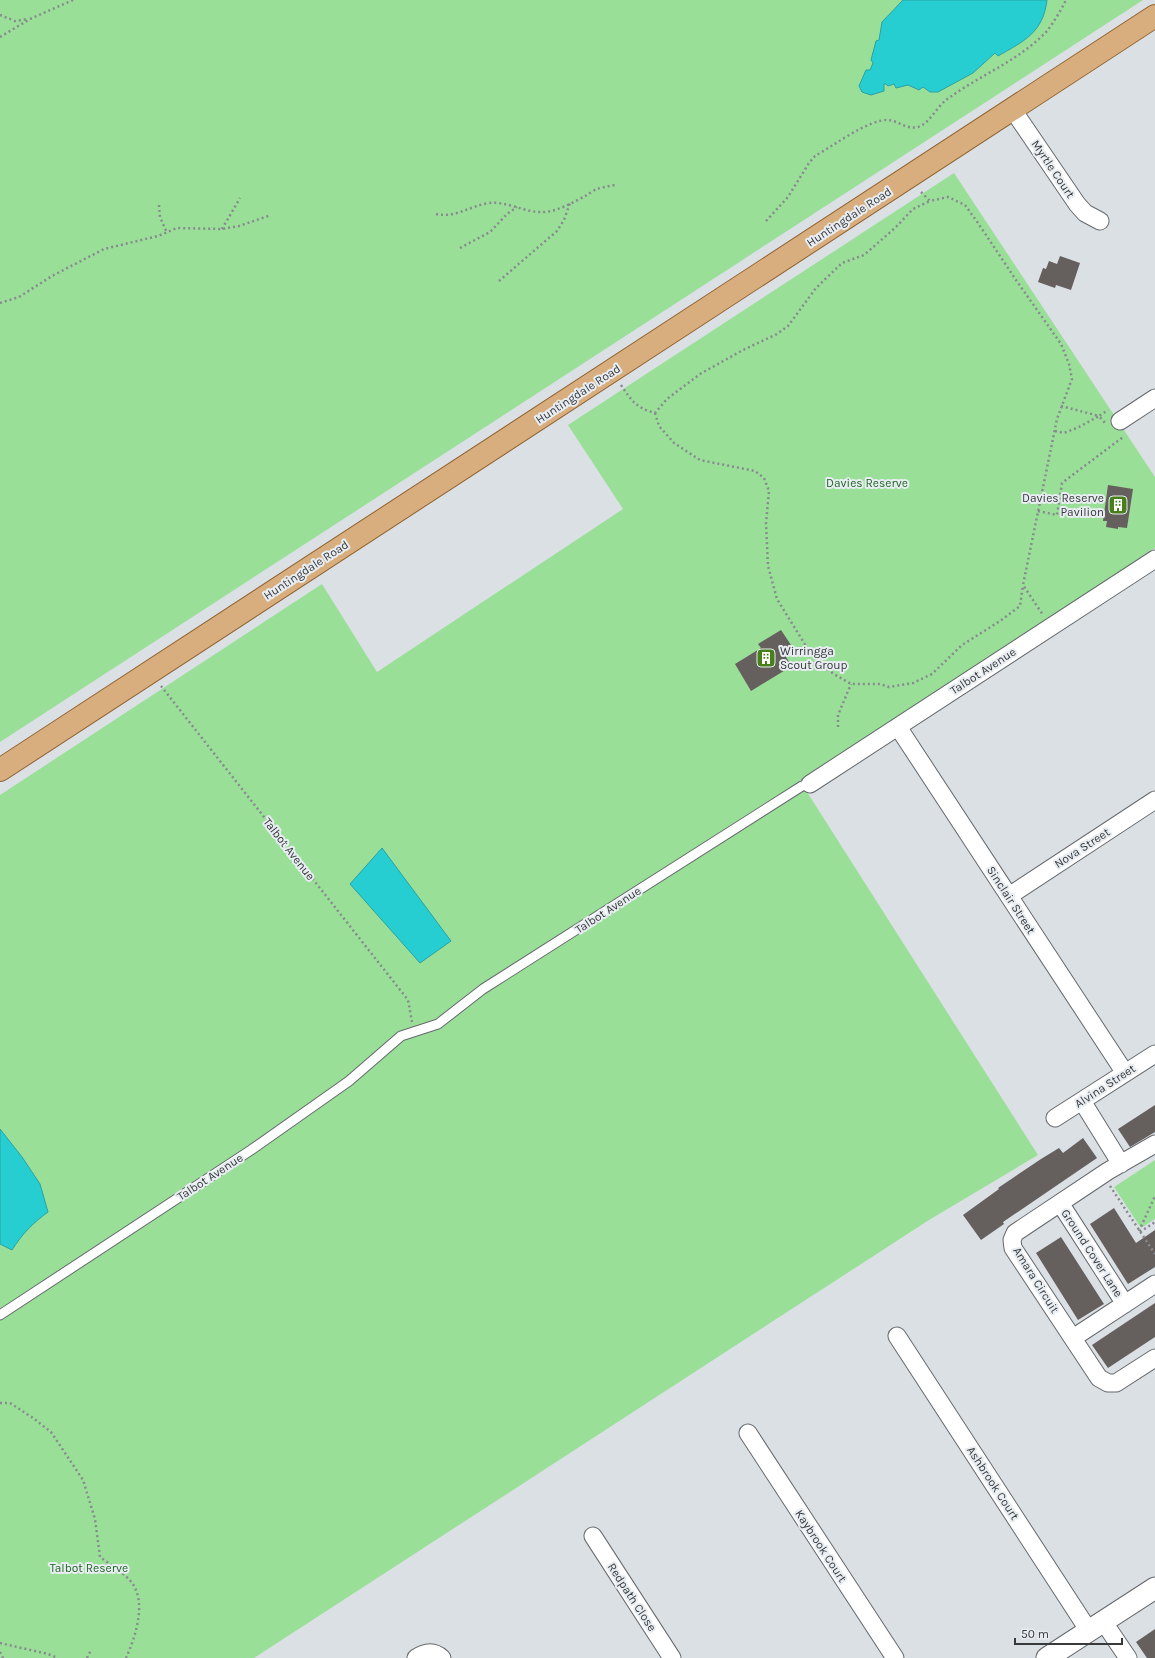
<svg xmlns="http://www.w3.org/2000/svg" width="1155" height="1658" viewBox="0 0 1155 1658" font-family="Karla,sans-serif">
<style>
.green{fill:#9adf98}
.water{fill:#26ced1;stroke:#2ba1a4}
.building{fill:#655f5e}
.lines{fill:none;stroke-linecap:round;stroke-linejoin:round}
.service-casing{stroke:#65696d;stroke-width:11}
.minor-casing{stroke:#65696d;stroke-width:19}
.tertiary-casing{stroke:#65696d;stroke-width:23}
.primary-casing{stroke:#8f622f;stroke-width:24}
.path{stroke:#878a8e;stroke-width:2.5;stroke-dasharray:2 3;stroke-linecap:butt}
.service{stroke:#fff;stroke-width:9}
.minor{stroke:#fff;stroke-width:17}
.tertiary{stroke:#fff;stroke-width:21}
.primary{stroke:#d9ae7e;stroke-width:22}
.labels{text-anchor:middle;stroke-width:4;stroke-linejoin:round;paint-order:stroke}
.street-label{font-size:12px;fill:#37393b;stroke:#e8edf2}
.park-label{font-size:12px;fill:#1d6621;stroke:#e8edf2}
.poi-label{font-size:12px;fill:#37393b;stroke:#e8edf2;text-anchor:end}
</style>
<rect width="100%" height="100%" fill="#dbe0e5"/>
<path class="green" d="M0,0h1143l-1143,742z
M954,173l201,304v71l-355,233 238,374 -109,65 -675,438h-254v-863l322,-211 55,88 246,-163 -55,-84z
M1155,1160v59l-14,9 -27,-41z"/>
<path class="water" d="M903,0h144c-4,33 -23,41 -49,56l-3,-3 -22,20 -35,19h-8l-7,-5 -4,3 -11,-5 -12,3 -2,-4 -6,2 -2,-2h-2v7l-13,4 -9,-3 -3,-6 7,-16h4l3,-7 -2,-3 5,-19 3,-1 3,-18z
M382,848l69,93 -31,22 -70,-79z
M0,1129l22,28 18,27 8,28c-15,11 -26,22 -36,38l-12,-6z"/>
<path class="building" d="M1060,256l20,7 -9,27 -15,-5 -1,3 -17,-6 5,-14 3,1 3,-8 8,3z
M1108,485l25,4 -6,39 -9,-1v2l-12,-2 1,-6h-4z
M781,630l10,15 -9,6 10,15 -41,25 -16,-27 26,-16 -3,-4z
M1155,1105v27l-25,15 -12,-18z
M1083,1138l14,20 -94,64 1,2 -23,16 -18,-25 36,-26 -1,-1 43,-29 18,-11 4,5z
M1114,1208l22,35 19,-13v37l-27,17 -38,-60z
M1061,1237l43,67 -26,16 -42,-67z
M1155,1303v34l-47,31 -16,-23z
M1155,1629v29h-8l-11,-16z"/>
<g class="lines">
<defs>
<path id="service" d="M0,1315l251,-165 98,-69 52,-45 37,-12 45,-35 319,-203"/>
<path id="minor" d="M1013,110l64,94 8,9 15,8
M1120,421l35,-23
M898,727l227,346
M810,784l345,-225
M1009,896l146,-96
M1082,1101l39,63
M1055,1118l100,-64
M1155,1144l-47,27 -93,62 -3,7 1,8 86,130 9,5h8l39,-25
M1060,1203l65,101
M897,1336l192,295
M1073,1338l82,-54
M748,1433l147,225
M593,1536l79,122
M1103,1621l25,37
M416,1658c9,-6 17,-8 26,0"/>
<path id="tertiary" d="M1047,1658l108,-70"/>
<path id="primary" d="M0,770l1155,-754"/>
</defs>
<use href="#service" class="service-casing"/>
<use href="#minor" class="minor-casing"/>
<use href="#tertiary" class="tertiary-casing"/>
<use href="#primary" class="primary-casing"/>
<path class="path" d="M0,15l15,6 13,-2
M0,37l30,-18 43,-19
M921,192l9,9 18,-4 17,8 13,18 38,57 45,64 8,20 3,15 -15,40 -34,166 20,30
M159,205l1,12 7,16
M436,214c21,4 33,-8 53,-11 18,-2 34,9 52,9 14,1 33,-10 46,-17 3,-2 7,-5 10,-6 6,-2 12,-3 18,-4
M766,221l22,-24 21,-34 6,-7c18,-10 54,-37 73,-36 11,1 19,10 30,7 11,-3 18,-19 28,-27 32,-24 73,-39 101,-69 7,-9 14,-21 19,-31
M222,229l18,-31
M460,248l30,-16 17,-18 10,-7
M499,281l58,-50 7,-11 6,-17
M0,303l19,-6 33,-21 52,-27 54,-13 19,-8 45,1 17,-3 32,-11
M621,385c10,15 15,23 34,28l12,-14 33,-25 43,-24 34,-16 11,-8 28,-38 26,-25 22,-8 31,-27 18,-19 17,-8
M1061,406l38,10 9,-6
M655,413l4,13 15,17 26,17 55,11 9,7 5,13 -3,32 2,43 9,33 32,52 9,11 16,12 17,10h29l9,3 24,-4 19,-9 30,-29 38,-24 20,-15 3,-21
M1055,431l9,2 15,-6 20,-11 6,7
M1038,511l19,4 5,-32 61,-46
M161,686l247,314 4,22
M838,727v-12l13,-31
M1110,1186l45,68
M1139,1231l16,-35
M1140,1232l15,-10
M0,1403h10l23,15 18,14 32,48 12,39 5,38c8,6 27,18 32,26 15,20 3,55 -6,75
M0,1643l48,11 10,4
M0,1652l3,6
M87,1658l4,-8"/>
<use href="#service" class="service"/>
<use href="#minor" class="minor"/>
<use href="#tertiary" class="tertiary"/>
<use href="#primary" class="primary"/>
</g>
<defs>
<symbol id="building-square" viewBox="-11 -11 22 22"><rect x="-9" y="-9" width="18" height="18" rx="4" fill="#47801a" stroke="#e8edf2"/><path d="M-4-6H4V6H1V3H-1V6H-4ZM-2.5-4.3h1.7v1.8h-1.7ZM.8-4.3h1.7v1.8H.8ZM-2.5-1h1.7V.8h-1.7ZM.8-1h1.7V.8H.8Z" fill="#fff"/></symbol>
</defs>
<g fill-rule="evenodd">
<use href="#building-square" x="1107" y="494" width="22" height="22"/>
<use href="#building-square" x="755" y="647" width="22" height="22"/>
</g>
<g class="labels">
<g class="street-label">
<text transform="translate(1053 169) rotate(56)" y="4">Myrtle Court</text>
<text transform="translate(849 217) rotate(-33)" y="4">Huntingdale Road</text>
<text transform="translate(578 394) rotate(-33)" y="4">Huntingdale Road</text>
<text transform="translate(306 570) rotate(-33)" y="4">Huntingdale Road</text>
<text transform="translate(983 671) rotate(-33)" y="4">Talbot Avenue</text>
<text transform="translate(1082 848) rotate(-33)" y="4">Nova Street</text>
<text transform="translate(289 849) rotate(52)" y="4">Talbot Avenue</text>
<text transform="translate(1011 900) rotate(57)" y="4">Sinclair Street</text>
<text transform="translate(608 910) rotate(-33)" y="4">Talbot Avenue</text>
<text transform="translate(1105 1086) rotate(-33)" y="4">Alvina Street</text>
<text transform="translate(210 1177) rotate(-33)" y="4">Talbot Avenue</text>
<text transform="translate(1092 1253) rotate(57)" y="4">Ground Cover Lane</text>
<text transform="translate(1036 1280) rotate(58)" y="4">Amara Circuit</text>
<text transform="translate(993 1483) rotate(57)" y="4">Ashbrook Court</text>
<text transform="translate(821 1546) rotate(57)" y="4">Kaybrook Court</text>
<text transform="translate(632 1597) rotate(57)" y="4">Redpath Close</text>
</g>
<g class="park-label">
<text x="867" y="487">Davies Reserve</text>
<text x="89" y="1572">Talbot Reserve</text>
</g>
<g class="poi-label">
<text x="1104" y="502">Davies Reserve<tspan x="1104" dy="14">Pavilion</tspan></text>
<text x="780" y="655" text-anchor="start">Wirringga<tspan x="780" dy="14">Scout Group</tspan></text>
</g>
</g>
<path d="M1015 1638v6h107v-6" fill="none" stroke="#37393b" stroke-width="2"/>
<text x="1021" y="1638" font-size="12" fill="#37393b" stroke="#e8edf2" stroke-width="3" paint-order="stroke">50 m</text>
</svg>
